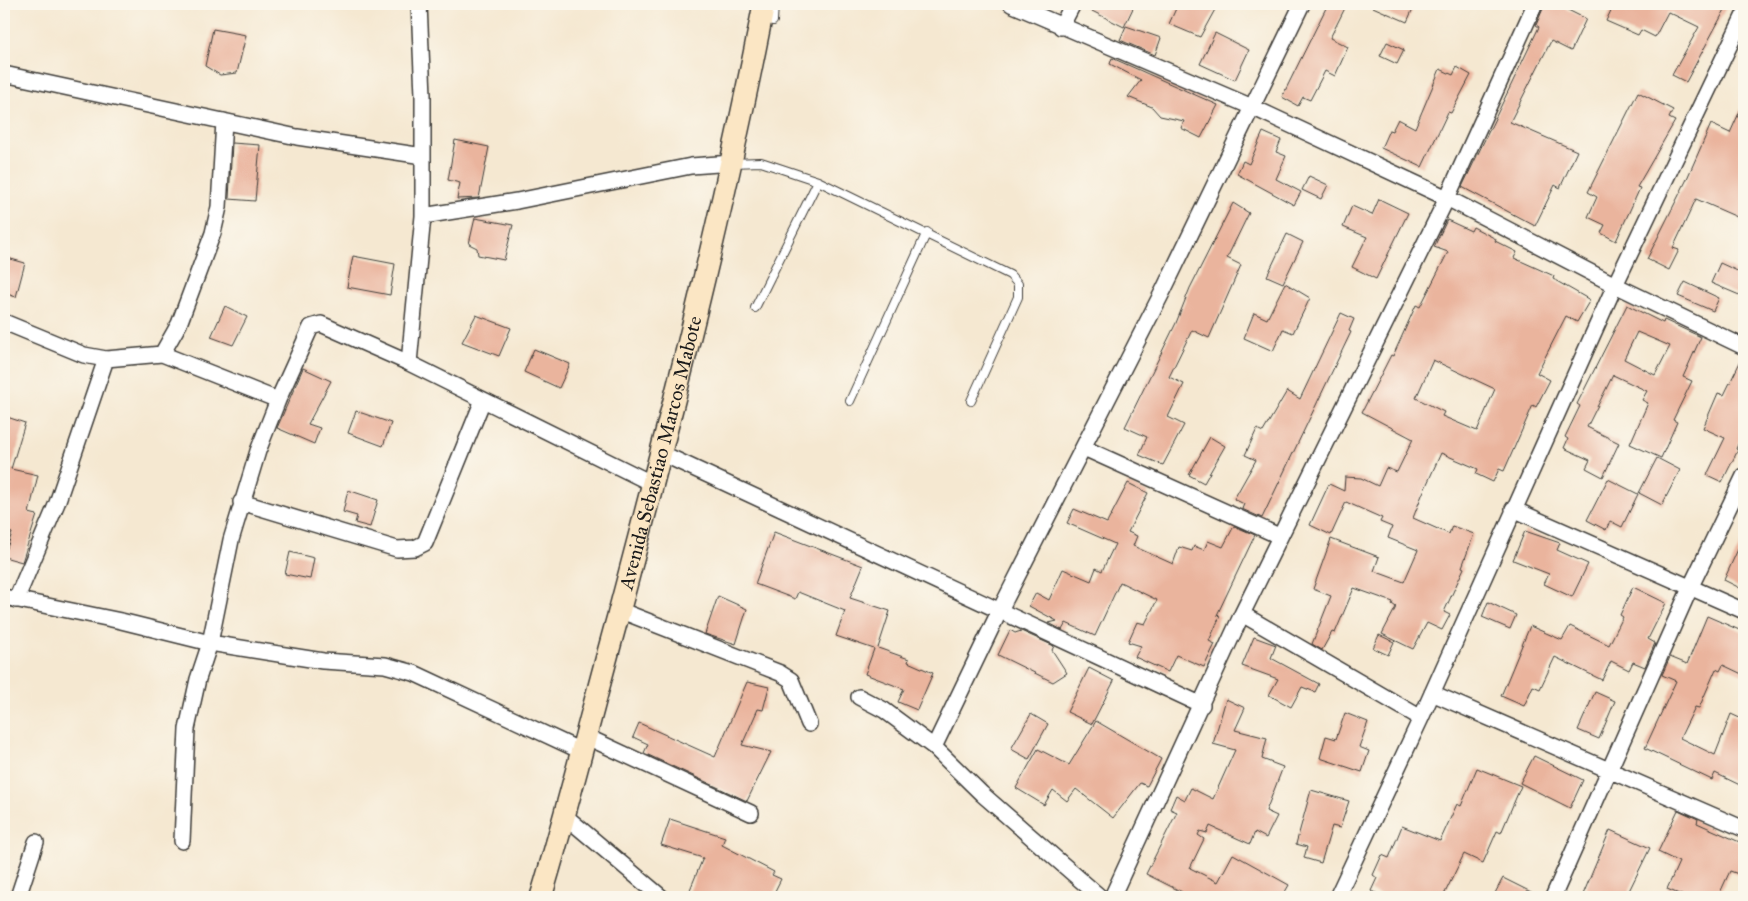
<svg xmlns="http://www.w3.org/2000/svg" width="1748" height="901" viewBox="0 0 1748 901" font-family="'IM FELL Great Primer',serif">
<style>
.building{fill:#eab49d;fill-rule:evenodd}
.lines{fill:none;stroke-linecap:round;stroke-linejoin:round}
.service-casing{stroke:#3d3b37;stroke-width:10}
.minor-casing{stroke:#3d3b37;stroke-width:18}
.secondary-casing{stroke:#3d3b37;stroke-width:24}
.service{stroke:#fff;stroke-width:8}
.minor{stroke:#fff;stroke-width:15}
.secondary{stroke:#fbe6c4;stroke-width:21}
.labels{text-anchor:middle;stroke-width:4;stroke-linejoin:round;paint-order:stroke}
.street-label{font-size:20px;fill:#1c1c1c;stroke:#fbf7ec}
</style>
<rect width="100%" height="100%" fill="#fbf7ec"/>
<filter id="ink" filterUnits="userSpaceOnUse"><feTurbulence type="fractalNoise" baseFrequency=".02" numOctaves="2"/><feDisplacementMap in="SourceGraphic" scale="10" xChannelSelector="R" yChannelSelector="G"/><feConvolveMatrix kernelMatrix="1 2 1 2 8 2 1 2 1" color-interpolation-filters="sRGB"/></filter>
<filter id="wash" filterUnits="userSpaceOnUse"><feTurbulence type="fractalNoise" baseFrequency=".0096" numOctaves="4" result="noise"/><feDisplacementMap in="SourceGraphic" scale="20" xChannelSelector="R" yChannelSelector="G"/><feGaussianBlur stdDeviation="1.12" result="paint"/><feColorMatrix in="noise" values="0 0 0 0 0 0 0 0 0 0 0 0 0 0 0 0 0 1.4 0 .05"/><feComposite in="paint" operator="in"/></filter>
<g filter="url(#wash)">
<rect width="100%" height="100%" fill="#f5e8d1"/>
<g id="blocks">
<path class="building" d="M1082,4h53l-11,23 -42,-21z
M1178,4h40l-18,33 -31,-13z
M1328,4h19l-17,34 18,9 -13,29 -10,-5 -15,29 -7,-3 -5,9 -16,-9z
M1366,4h49l-8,18z
M1545,4h11l30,15 -15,32 -20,-10 -41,81 67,29 -17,37 -5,-3 -20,41 -73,-39 77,-160 -3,-2z
M1614,4h114l-42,78 -14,-7 27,-48 -31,-15 -13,25 -14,-7 -3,5 -32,-14z
M1126,26l35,12 -6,17 -35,-15z
M213,29l33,6 -9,38 -17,2 -15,-9z
M1215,33l34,17 -14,30 -35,-16z
M1387,42l17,8 -7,14 -17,-8z
M1112,58l106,47 -17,33 -20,-10 3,-7 -24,-5 -8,-9 -24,-10 13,-17 -31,-16z
M1457,67l14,8 -20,38 -3,-1 -26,55 -41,-19 8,-18 3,1 6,-12 17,9 25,-59 13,6z
M1638,92l35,18 -4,8 6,3 -38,66 3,1 -24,53 -15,-8 4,-8 -17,-8 9,-20 -9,-5z
M1744,102v118l-48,-21 -23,49 6,2 -10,20 -22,-11 39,-78 25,-57 19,9z
M1263,132l18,8 -5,12 10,4 -10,23 25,13 -7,13 -57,-31 6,-13 6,3z
M455,140l34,7 -10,51 -22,1 3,-16 -12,-3z
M232,143l28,2 -5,56 -26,-2z
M1309,176l19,9 -7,14 -19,-9z
M1379,199l29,14 -32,66 -24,-12 15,-30 -24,-10 9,-21 20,9z
M1233,203l16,10 -22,45 14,7 -32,73 -17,-8 -23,47 15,7 -16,33 16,8 -21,40 -24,-10 8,-18 -22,-10 51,-104 14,-35z
M475,218l38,7 -9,35 -26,-5 -1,-7 -8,-4z
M1447,220l24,11 2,-4 23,12 -1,2 22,11 -3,6 40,18 -1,3 37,21 -13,22 -11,-6 -29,57 13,7 -14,27 -3,-2 -29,66 -5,-2 -6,13 -17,-8 2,-5 -37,-16 -19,42 -9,23 36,16 3,-8 22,8 -12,33 2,1 -20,44 6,3 -8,15 -15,-7 -14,26 -31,-15 14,-27 -4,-3 1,-2 -39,-14 -19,45 -3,-1 -10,18 -10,-6 19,-48 -18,-7 18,-50 48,18 -5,14 30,11 14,-32 -30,-12 4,-11 -12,-5 2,-4 -36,-16 -15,33 -21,-10 19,-41 15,7 1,-14 16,1 17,8 8,-18 11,4 16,-33 -51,-27 29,-57 2,1 23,-51 4,2 28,-55 -14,-5zM1433,360l62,29 -18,42 -35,-15 2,-4 -28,-14z
M1287,234l16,8 -20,41 -16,-7z
M353,256l42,8 -5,31 -43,-8z
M4,257l21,6 -9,34 -12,-4z
M1720,263l24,11v23l-33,-14z
M1685,282l34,16 -6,13 -35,-15z
M1285,283l25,15 -17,35 -10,-4 -10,22 -29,-13 10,-25 13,6z
M1627,305l36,18 1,-3 37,17 -18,40 9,4 -19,39 4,2 -16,36 -31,-14 18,-41 -6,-3 5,-9 -34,-16 -26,52 32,16 -16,34 -17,-9 4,-8 -26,-12 4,-9 -3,-2 15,-31 -3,-2zM1637,332l33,14 -15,29 -31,-16z
M225,306l22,11 -14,28 -22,-8z
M1341,313l13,6 -5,12 2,1 -89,186 -20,-9 2,-5 -10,-5 22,-39 -11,-5 12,-26 6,3 24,-41 13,8z
M476,315l35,13 -12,28 -37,-14z
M534,349l36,15 -11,24 -35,-16z
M1743,356l1,74 -8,19 2,1 -16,32 -15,-7 18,-37 -22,-10 15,-35 6,2z
M303,368l28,13 -23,43 12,4 -6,16 -37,-16z
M356,411l35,12 -8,23 -35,-13z
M4,416l21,7 -14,46 27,6 -9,38 8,2 -15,47 -18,-5 8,-24 -8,-3z
M1210,437l15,9 -21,37 -15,-8z
M1657,458l23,12 -18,35 -23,-12z
M1608,479l30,15 -16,33 -12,-6 -4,9 -19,-10z
M1128,483l20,10 -20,39 9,4 -4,10 40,18 6,-17 13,4 2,-5 10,4 4,-9 15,6 11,-21 21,9 -38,80 3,1 -11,25 6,3 -11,23 -28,-12 -8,17 -33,-15 6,-11 -13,-4 9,-20 8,2 12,-24 -37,-18 -25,54 -29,-13 -4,7 -13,-7 8,-2 -28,-15 7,-13 13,7 14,-31 28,12 5,-13 6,3 13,-27 -48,-21 7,-14 33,14z
M348,490l30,10 -8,27 -15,-4 2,-7 -14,-4z
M1525,531l35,12 -3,7 31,14 -16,33 -28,-13 5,-10 -36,-14z
M774,532l89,34 -13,32 40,13 -12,37 31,11 -1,3 25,11 -16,37 -19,-8 6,-13 -39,-15 9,-25 -38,-13 9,-25 -47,-19 -3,7 -40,-15z
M1744,536v54l-20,-10z
M290,552l24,6 -4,21 -25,-5z
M1633,587l33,16 -18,36 7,4 -10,24 -12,-5 -4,8 -18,-9 -9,19 -47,-23 -15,32 -7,-3 -9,20 -23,-10 29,-70 32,14 8,-14 39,19 14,-28 -3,-2z
M718,596l29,13 -11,35 -31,-10z
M1488,602l28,13 -6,14 -28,-12z
M1707,616l37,16v43l-21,-10 -3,6 -4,-2 -17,39 -4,-1 -15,31 35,17 16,-41 13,6v67l-29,-14 -3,7 -67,-32 31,-67 -14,-6 8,-18 17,7z
M1010,630l5,3 6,-2 33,15 -2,4 15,23 -14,9 -55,-27z
M1379,635l15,7 -6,13 -15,-7z
M1254,637l22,8 -5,13 48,26 -4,8 -13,-5 -11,20 -22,-12 9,-16 -36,-13z
M1089,668l25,13 -22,43 -25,-12z
M747,682l22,5 -6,23 -5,-1 -16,36 29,7 -24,49 -103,-48 4,-9 -15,-7 6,-14 76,34z
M1595,692l20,9 -16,38 -21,-9z
M1226,699l19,9 -10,22 32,8 -5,21 21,8 -17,44 11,5 -11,22 -11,-6 -5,12 -40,-18 -3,7 -7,-2 -2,4 6,4 -14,29 28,14 15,-28 56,31 -7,12h-103l3,-5 -36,-18 31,-62 -7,-3 6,-14 9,5 6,-12 22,11 22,-49 -22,-6z
M1345,713l23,9 -9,25 10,4 -7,21 -42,-14 6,-22 10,3z
M1031,714l17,10 -19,35 -18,-10z
M1096,721l65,38 -14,27 -7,-3 -27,35 -37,-29 -9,12 -14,-11 -9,15 -28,-17 22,-39 31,16z
M1534,756l49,24 -13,28 -50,-25z
M1477,768l44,18 -20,47 -4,-2 -14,32 -19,-9 -21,43h-58l-14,-6 6,-13 -4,-3 9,-20 7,3 13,-32 38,15 17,-37 4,2z
M1311,790l38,11 -9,27 -8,-2 -11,37 -17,-5 3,-11 -11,-3z
M1678,810l20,9 -1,4 47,21v32l-14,-5 -12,26h-32l-19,-8 12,-27 -21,-10z
M670,819l55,18 -3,8 52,27 -2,3 9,4 -9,18h-85l16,-39 -42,-13z
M1610,830l40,18 -24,49h-44z
M1503,878l38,19h-48z"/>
</g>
</g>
<g filter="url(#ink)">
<use href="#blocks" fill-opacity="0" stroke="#3d3b37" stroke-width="1"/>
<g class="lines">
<defs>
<path id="service" d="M763,19l10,2 1,-17
M732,163l29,-1 57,19 192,94 8,9v13l-47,104
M755,308l63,-127
M850,401l77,-169"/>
<path id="minor" d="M1011,4l241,103 195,91 168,87 129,62
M1061,27l12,-23
M4,74l293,63 126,19
M423,216l94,-15 174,-35 41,-3
M4,322l80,33 22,4 56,-5 116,46
M162,354l17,-30 34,-91 6,-26 5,-86
M409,363l14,-147v-121l-4,-91
M1084,448l195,88
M661,453l541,252
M241,502l156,47 18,-1 10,-5 58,-143
M1513,509l231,102
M4,597l117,24 89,22 113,18 62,4 29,8 167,78
M16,600l41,-97 49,-144
M619,610l161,63 11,7 18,44
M1242,614l179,104
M1432,693l312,136
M859,697l25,13 50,37 48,47 118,103
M585,736l166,77
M934,747l65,-135 165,-323 138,-285
M565,816l96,81
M182,841l5,-112 11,-50 12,-36 21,-103 27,-89 20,-51 33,-73 10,-3 88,39 244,121
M18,897l18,-55
M1112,897l130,-283 205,-416 88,-194
M1337,897l84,-179 194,-433 129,-270
M1553,897l138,-311 53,-110"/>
<g id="secondary">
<path id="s1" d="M541,897c28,-93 51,-187 77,-281 54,-203 106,-406 146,-612"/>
</g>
</defs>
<use href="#service" class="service-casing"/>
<use href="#minor" class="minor-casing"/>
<use href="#secondary" class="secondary-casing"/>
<use href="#service" class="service"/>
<use href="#minor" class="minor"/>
<use href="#secondary" class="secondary"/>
</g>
</g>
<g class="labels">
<g class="street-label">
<text dy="7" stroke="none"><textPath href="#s1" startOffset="460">Avenida Sebastiao Marcos Mabote</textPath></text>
</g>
</g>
<rect width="1748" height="901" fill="none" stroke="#fbf7ec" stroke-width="20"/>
</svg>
